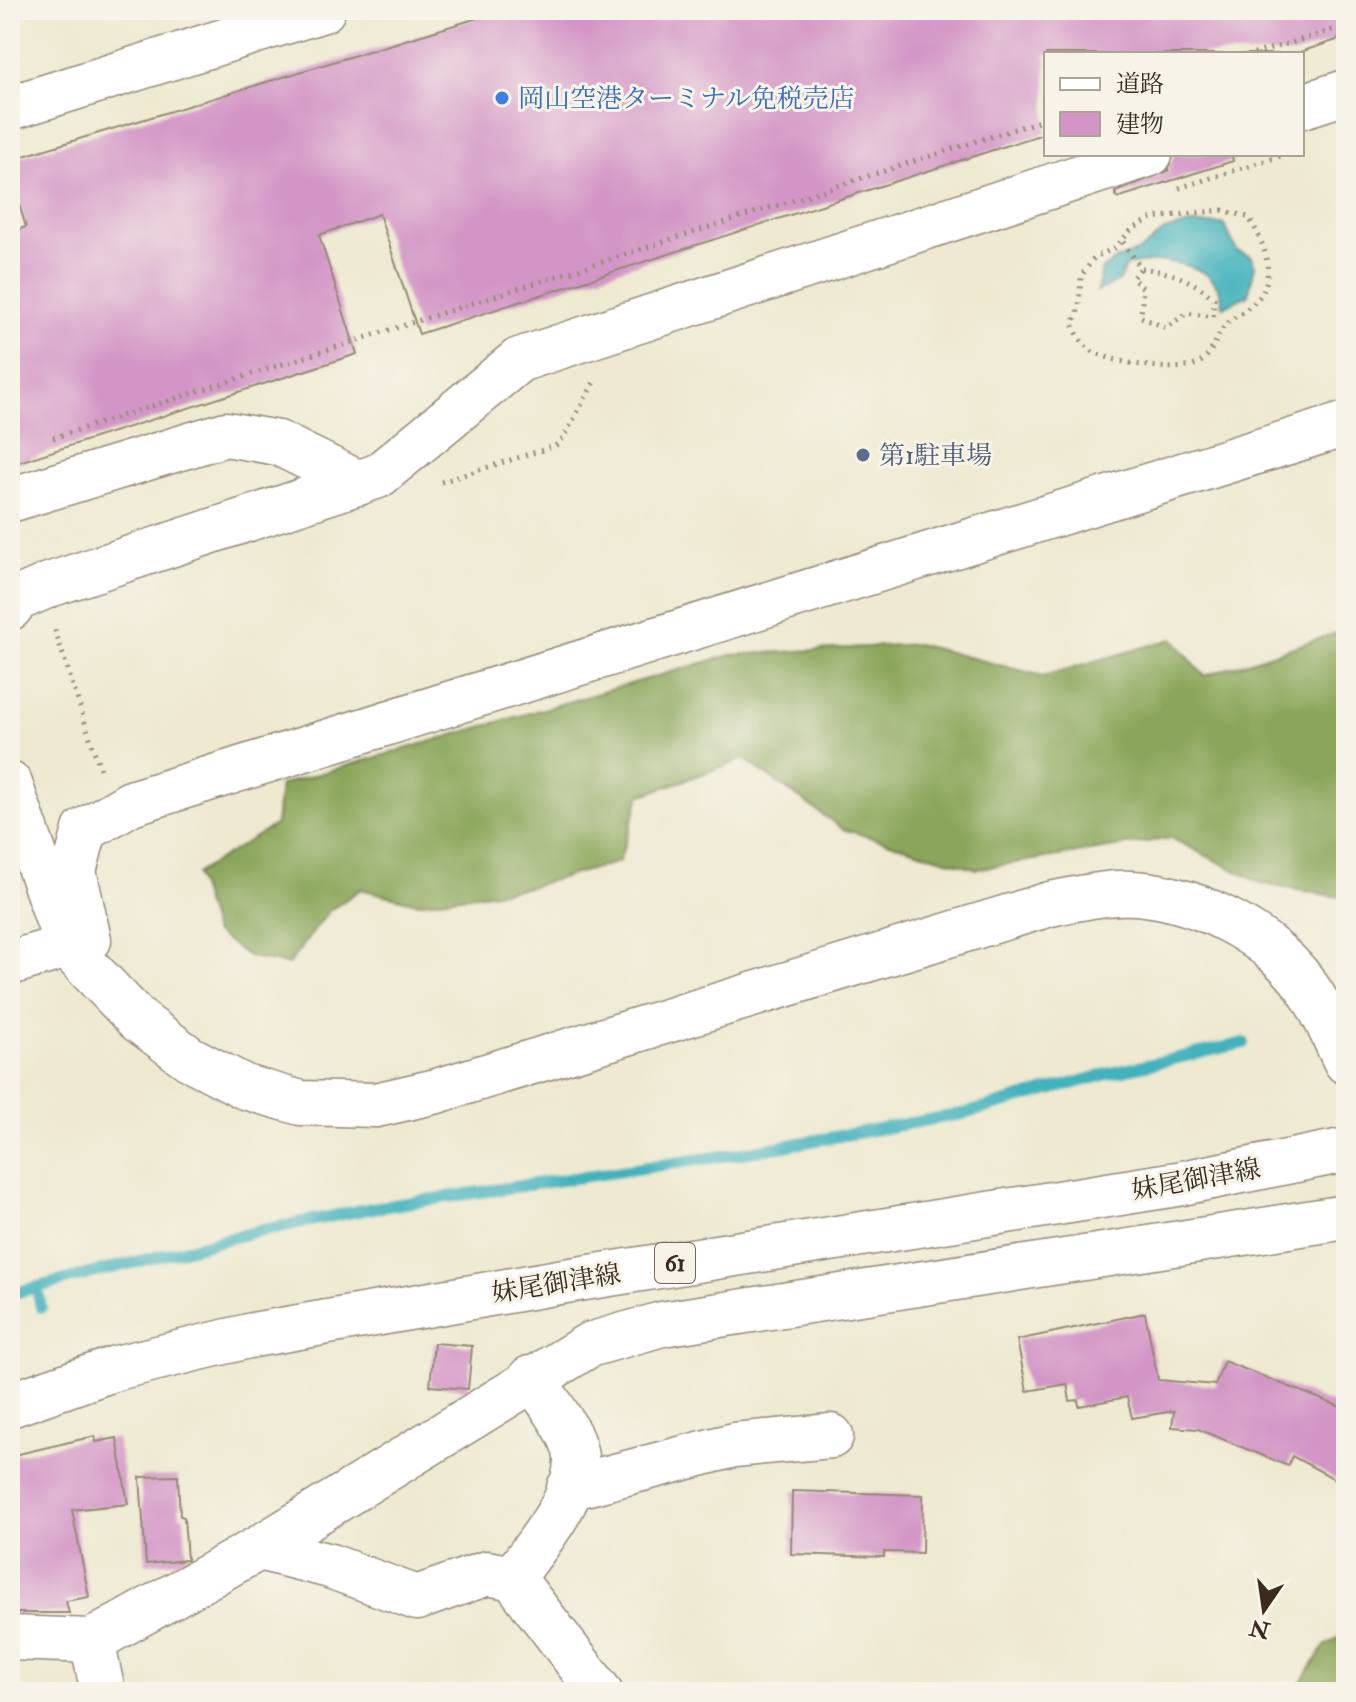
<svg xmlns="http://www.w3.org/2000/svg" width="1356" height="1702" viewBox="0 0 1356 1702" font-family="'IM FELL Double Pica','Noto Serif JP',serif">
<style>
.forest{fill:#8aa65a;stroke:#62683c;stroke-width:2}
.water{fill:#43b2bd;stroke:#3f6e6e;stroke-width:2}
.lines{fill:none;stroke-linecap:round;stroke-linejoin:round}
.stream{stroke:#43b2bd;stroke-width:12}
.building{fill:#d395c6}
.minor-casing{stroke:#948a77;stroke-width:47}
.major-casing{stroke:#948a77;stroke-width:47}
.path{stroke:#948a77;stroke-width:5;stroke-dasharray:2 6;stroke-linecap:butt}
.minor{stroke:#fff;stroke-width:44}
.major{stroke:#fff;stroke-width:44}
.shop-dot{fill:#3f7fe0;stroke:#f7f3e8;stroke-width:3}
.service-dot{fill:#5c6f8a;stroke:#f7f3e8;stroke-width:3}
.labels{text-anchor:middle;stroke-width:6;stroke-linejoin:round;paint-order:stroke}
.shield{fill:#f7f3e8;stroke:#73665b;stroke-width:2}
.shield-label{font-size:24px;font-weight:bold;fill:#3b2a1e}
.shop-label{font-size:26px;fill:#366cbe;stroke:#f7f3e8;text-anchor:start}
.service-label{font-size:26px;fill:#4e5e75;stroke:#f7f3e8;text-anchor:start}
.street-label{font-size:26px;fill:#3b2a1e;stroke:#f7f3e8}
</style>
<rect width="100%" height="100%" fill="#f7f3e8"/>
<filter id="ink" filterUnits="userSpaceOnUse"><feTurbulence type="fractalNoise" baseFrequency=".0125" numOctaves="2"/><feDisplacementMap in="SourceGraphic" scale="16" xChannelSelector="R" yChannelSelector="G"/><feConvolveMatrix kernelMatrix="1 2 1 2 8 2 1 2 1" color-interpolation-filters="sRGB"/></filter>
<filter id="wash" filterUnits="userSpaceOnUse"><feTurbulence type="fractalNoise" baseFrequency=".006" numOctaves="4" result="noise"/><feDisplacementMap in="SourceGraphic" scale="32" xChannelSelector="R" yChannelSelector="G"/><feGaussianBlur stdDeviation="1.8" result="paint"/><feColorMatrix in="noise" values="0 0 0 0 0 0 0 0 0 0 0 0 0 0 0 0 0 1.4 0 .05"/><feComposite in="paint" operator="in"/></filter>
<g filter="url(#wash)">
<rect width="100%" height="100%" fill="#eee9d0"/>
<path class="forest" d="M1346,630v268l-83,-14 -92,-46 -194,31 -134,-40 -99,-70 -104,37 -21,66 -94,26 -108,15 -56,-14 -32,22 -41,54 -38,-8 -36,-25 -18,-58 80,-50 4,-39 450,-130 187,-11 126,32 130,-37 31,37z
M1346,1633v59h-51l30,-46z"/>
<path class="water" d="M1190,224h34l13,27 15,6 3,9 -7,29 -25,12c-1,-46 -64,-51 -97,-41l-8,16 -21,9 5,-22 17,-11 21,-7 24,-20z"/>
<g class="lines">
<path class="stream" d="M37,1287l4,20
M10,1294l244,-62 119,-24 383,-57 211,-38 144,-40 133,-30"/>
</g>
<g id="blocks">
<path class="building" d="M504,10h842v27l-52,17h-248v79l-627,201 -40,-120 -60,21 38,119 -347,111v-233l16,-5 -16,-52v-15z
M1174,154h58l1,7 -116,37 -2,-6 53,-21z
M1145,1313l13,67 57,5 9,-24 122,48v76l-54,-29 -4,10 -90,-37 -26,-2 2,-16 -42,7 -5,-21 -48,9 -1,-6 -8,1 -3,-17 -40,7 -10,-51z
M434,1343l38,3 -4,43 -38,-3z
M95,1436l1,6 21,-4 11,66 -56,6 17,87 -23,4 3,12h-59v-157z
M178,1476l2,40 4,1 3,43 -41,4 -6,-87z
M792,1491l131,4 -1,58 -38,-1v5l-93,-3z"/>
</g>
</g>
<g filter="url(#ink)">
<use href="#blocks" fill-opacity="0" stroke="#948a77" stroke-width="2"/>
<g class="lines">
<defs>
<path id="minor" d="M1302,106l44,-14
M10,108l313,-98
M10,500l216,-66 52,9 81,40
M10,608l7,-9 32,-14 329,-109 141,-116 631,-206
M10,784l57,162 71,74 51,38 56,29 56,16 75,2 61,-14 613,-187c22,-4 45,-10 68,-11 70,-3 159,42 195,103 13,21 22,44 33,66
M89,940l-15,-69 11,-41 46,-27 1215,-379
M10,963l57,-17
M530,1378c15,17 45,57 46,80 1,43 -41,87 -63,120l87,114
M569,1488l165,-43 97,-9
M259,1548l71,18 87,32 70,-25 26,5
M10,1638l82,3 167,-93 330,-203 73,-21 684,-107
M92,1641l11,51"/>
<path id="major" d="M10,1405l106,-37 137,-33 306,-53 618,-98 169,-34"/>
</defs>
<use href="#minor" class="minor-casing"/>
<use href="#major" class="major-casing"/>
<path class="path" d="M1254,54l92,-28
M1179,188l108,-34
M1222,210l26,7c16,23 31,62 7,85 -9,9 -21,14 -29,23 -11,11 -13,32 -29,39 -19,10 -91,-2 -108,-15 -8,-6 -12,-16 -16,-25l6,-16 2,-32 14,-19 20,-9 16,-18 21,-12z
M1123,242l18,26
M1141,268c29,4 52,11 73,31l-1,18 -26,-4 -21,15 -25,-11 2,-29 -11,-10z
M53,438l993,-319
M441,482l114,-36 8,-7 31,-57
M55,630l46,142"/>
<use href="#minor" class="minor"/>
<use href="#major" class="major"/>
</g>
</g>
<circle class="shop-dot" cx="502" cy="98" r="8"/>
<circle class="service-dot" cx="863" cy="455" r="8"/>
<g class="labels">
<rect class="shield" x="655" y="1243" width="40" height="40" rx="6"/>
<g class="shield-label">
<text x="675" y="1271">61</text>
</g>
<g class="shop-label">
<text x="518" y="107">岡山空港ターミナル免税売店</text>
</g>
<g class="service-label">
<text x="879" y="464">第1駐車場</text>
</g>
<g class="street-label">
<text transform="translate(1196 1179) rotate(-10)" y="9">妹尾御津線</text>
<text transform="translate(556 1283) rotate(-9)" y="9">妹尾御津線</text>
</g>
</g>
<rect width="1356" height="1702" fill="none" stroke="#f7f3e8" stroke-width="40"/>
<rect x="1044" y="52" width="260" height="104" fill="#f7f3e8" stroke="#aca397" stroke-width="2"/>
<rect x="1060" y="78" width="40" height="12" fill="#ffffff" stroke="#aca397" stroke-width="2"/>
<text x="1116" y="92" font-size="24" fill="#3b2a1e">道路</text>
<rect x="1060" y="112" width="40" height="24" fill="#d395c6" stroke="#aca397" stroke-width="2"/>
<text x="1116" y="132" font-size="24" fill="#3b2a1e">建物</text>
<g transform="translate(1264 1610) rotate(193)" stroke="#f7f3e8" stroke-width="6" paint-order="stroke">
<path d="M0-6L14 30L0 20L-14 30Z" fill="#3b2a1e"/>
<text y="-12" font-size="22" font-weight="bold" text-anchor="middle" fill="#3b2a1e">N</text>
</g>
</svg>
